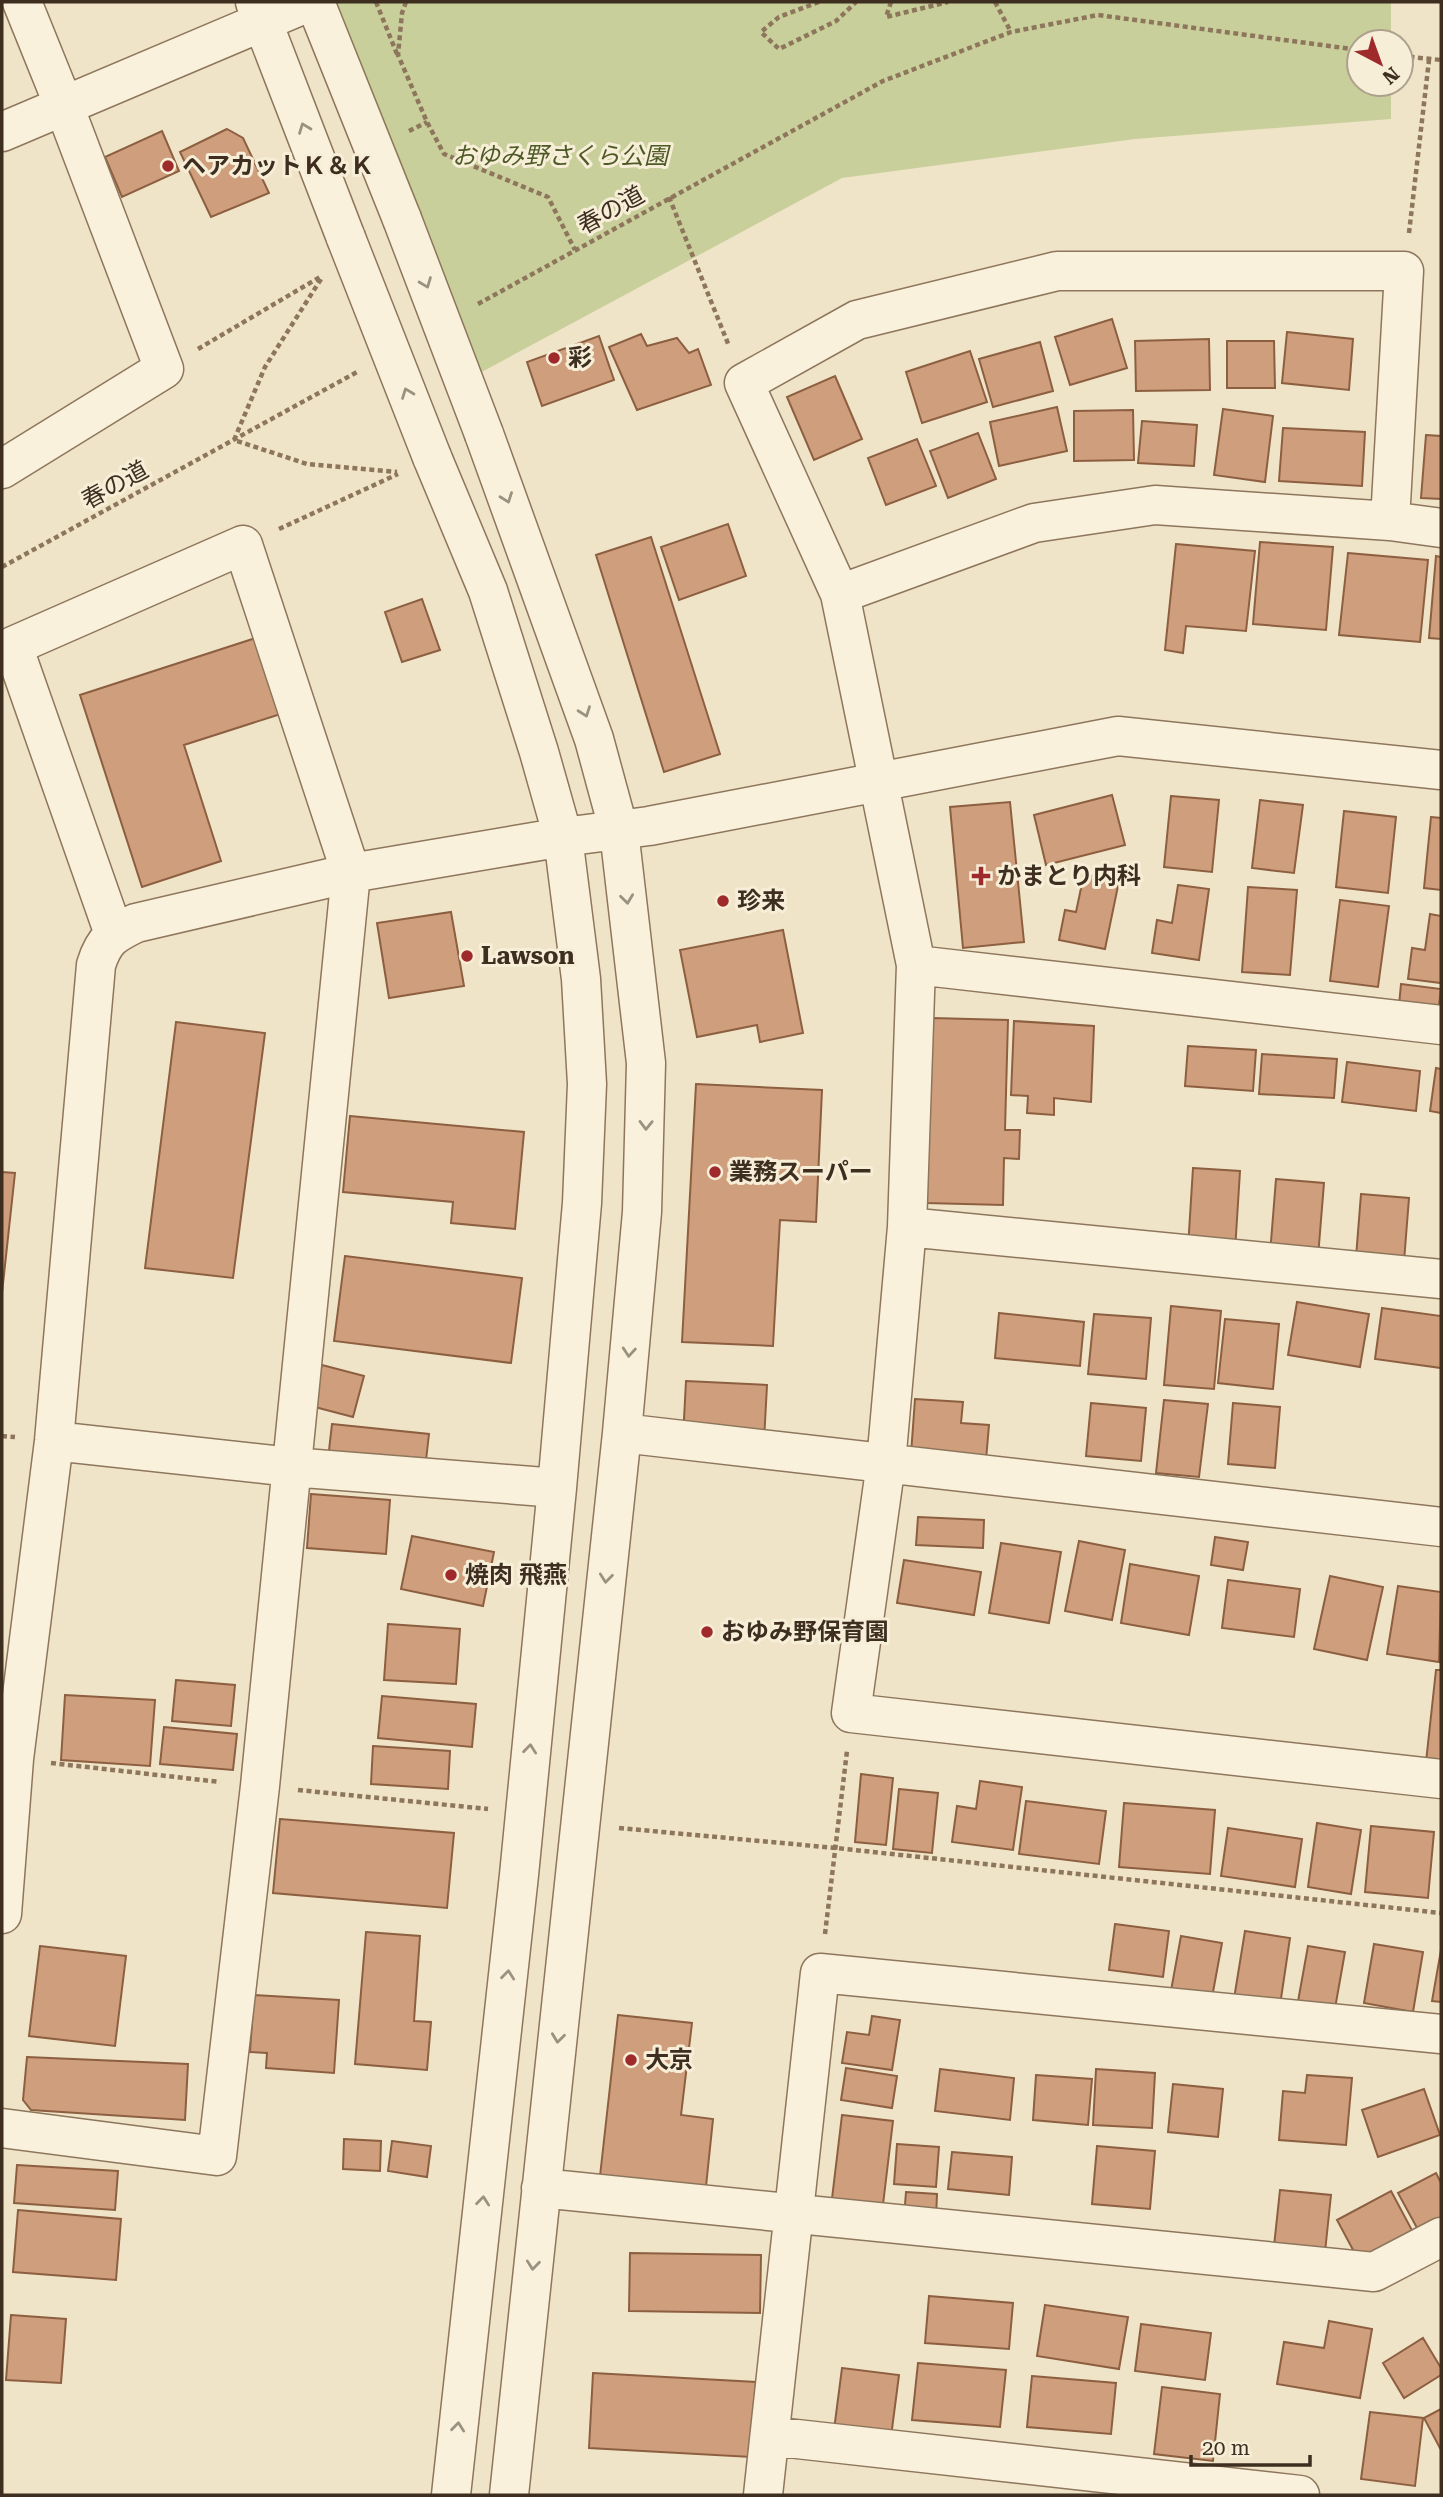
<svg xmlns="http://www.w3.org/2000/svg" width="1443" height="2497" viewBox="0 0 1443 2497" font-family="'Roboto Serif','Noto Sans JP',serif">
<style>
.green{fill:#c9cf9b}
.building{fill:#cf9f7d;stroke:#8d5f41;stroke-width:2}
.lines{fill:none;stroke-linecap:round;stroke-linejoin:round}
.minor-casing{stroke:#8d765c;stroke-width:41}
.path{stroke:#8d765c;stroke-width:4.5;stroke-dasharray:5 3.5;stroke-linecap:butt}
.minor{stroke:#faf1dc;stroke-width:38}
.minor-bridge-casing{stroke:#8d765c;stroke-width:41;stroke-linecap:butt}
.minor-bridge{stroke:#faf1dc;stroke-width:38}
.oneway{stroke:#9c907e}
.poi-dot{fill:#9e2a2b;stroke:#f7eed8;stroke-width:2.5}
.labels{text-anchor:middle;stroke-width:6;stroke-linejoin:round;paint-order:stroke}
.park-label{font-size:24px;font-style:italic;fill:#4d5a26;stroke:#f7eed8}
.poi-label{font-size:24px;font-weight:bold;fill:#3d2e20;stroke:#f7eed8;text-anchor:start}
.street-label{font-size:24px;fill:#3d2e20;stroke:#f7eed8}
</style>
<rect width="100%" height="100%" fill="#f0e4c8"/>
<path class="green" d="M334,2h1057v40h-32v42h32v35l-256,20 -293,39 -364,196z"/>
<path class="building" d="M227,129l16,9 26,55 -58,24 -31,-65z
M162,131l17,40 -57,26 -17,-40z
M1112,319l15,49 -57,17 -15,-48z
M1287,332l66,7 -4,51 -67,-7z
M641,334l6,12 30,-8 12,15 9,-4 13,36 -74,25 -28,-63z
M599,336l15,44 -72,26 -15,-44z
M1209,339l1,51 -74,1 -1,-50z
M1227,341h47l1,47h-48z
M1040,342l13,49 -60,16 -14,-48z
M970,351l17,51 -65,21 -16,-51z
M835,376l27,63 -48,21 -27,-63z
M1057,407l10,44 -68,15 -9,-44z
M1223,409l50,7 -8,66 -51,-7z
M1133,410l1,50 -60,1v-50z
M1142,421l55,4 -3,41 -56,-3z
M1283,428l82,4 -3,54 -83,-5z
M978,433l18,46 -48,19 -18,-47z
M1426,435l15,1v63l-20,-1z
M917,439l19,47 -50,19 -18,-47z
M728,524l18,52 -67,24 -18,-53z
M651,537l69,217 -56,18 -68,-217z
M1260,542l73,5 -7,83 -73,-6z
M1176,544l79,7 -9,80 -60,-5 -3,27 -18,-3z
M1348,553l80,7 -8,82 -81,-7z
M1436,556l5,1v82l-12,-1z
M422,599l18,51 -38,12 -17,-50z
M265,635l25,76 -106,34 37,116 -79,26 -62,-192z
M1112,795l13,50 -79,20 -12,-50z
M1171,796l48,4 -7,72 -48,-5z
M1260,800l43,5 -9,68 -42,-5z
M1010,802l14,140 -61,6 -13,-141z
M1344,811l52,6 -8,76 -52,-6z
M1431,817l10,1v72l-17,-2z
M1084,874l35,7 -14,68 -46,-9 6,-30 11,2z
M1178,885l31,4 -10,71 -47,-7 5,-33 15,3z
M1248,887l49,3 -7,85 -48,-3z
M1340,900l49,6 -11,81 -48,-6z
M451,912l13,74 -75,12 -12,-75z
M1430,914l11,2v67l-33,-4 4,-31 13,2z
M783,930l20,103 -43,9 -3,-17 -60,12 -17,-87z
M1401,984l40,5 -4,32 -39,-5z
M932,1018l76,2 -3,110h15l-1,29 -15,-1 -1,47 -77,-2z
M1014,1021l80,5 -3,76 -37,-4v17l-27,-2 1,-17 -17,-1z
M176,1022l89,11 -32,245 -88,-10z
M1188,1046l68,4 -3,41 -68,-5z
M1262,1054l75,5 -3,39 -75,-4z
M1347,1062l73,9 -4,40 -74,-9z
M1436,1068l5,1v44l-11,-2z
M696,1084l126,6 -6,132 -36,-2 -7,126 -91,-4z
M350,1116l174,16 -9,97 -64,-6 2,-21 -110,-10z
M1193,1168l47,3 -5,80 -47,-3z
M2,1172l13,1 -13,120z
M1276,1179l48,4 -6,74 -48,-3z
M1361,1194l48,4 -6,76 -48,-4z
M345,1256l177,22 -11,85 -177,-22z
M1297,1302l72,12 -9,53 -72,-12z
M1171,1306l50,5 -7,78 -50,-4z
M1382,1308l59,8v52l-66,-9z
M999,1313l85,9 -4,44 -85,-8z
M1094,1314l57,4 -5,61 -58,-5z
M1225,1319l54,5 -6,65 -55,-6z
M322,1365l42,11 -11,41 -42,-11z
M686,1381l81,4 -3,56 -81,-3z
M915,1399l48,3 -2,21 28,2 -3,35 -75,-6z
M1164,1400l44,4 -9,73 -43,-4z
M1091,1403l55,5 -5,53 -55,-5z
M1233,1403l47,4 -5,61 -47,-4z
M332,1424l97,10 -4,35 -97,-10z
M311,1494l79,6 -4,54 -79,-6z
M918,1517l66,3 -1,28 -67,-3z
M412,1536l82,16 -11,54 -82,-17z
M1215,1537l33,5 -5,28 -32,-5z
M1079,1541l46,9 -13,70 -47,-9z
M1001,1543l60,9 -12,71 -60,-10z
M904,1560l77,12 -7,43 -77,-12z
M1130,1564l69,12 -10,59 -68,-12z
M1330,1576l53,11 -16,73 -53,-11z
M1228,1580l72,9 -6,48 -72,-9z
M1398,1586l43,6 -2,70 -52,-8z
M388,1624l72,5 -4,55 -72,-4z
M1436,1670h5v94l-15,-2z
M176,1680l59,5 -4,41 -59,-5z
M65,1695l90,5 -5,66 -89,-6z
M382,1696l94,8 -4,43 -94,-9z
M164,1727l73,7 -4,36 -73,-6z
M373,1746l77,5 -2,38 -77,-5z
M861,1774l32,4 -7,67 -31,-3z
M980,1781l42,6 -9,63 -61,-8 5,-36 19,3z
M899,1789l39,4 -6,60 -39,-4z
M1026,1801l80,10 -7,53 -80,-10z
M1124,1803l91,7 -5,64 -91,-7z
M280,1819l174,14 -7,75 -174,-15z
M1317,1823l44,7 -10,64 -43,-7z
M1371,1826l63,6 -6,66 -63,-6z
M1228,1828l74,11 -7,48 -74,-11z
M1115,1924l54,7 -6,46 -54,-7z
M1245,1931l45,7 -11,74 -46,-7z
M366,1932l54,4 -6,85 17,1 -4,48 -72,-6z
M1181,1936l41,7 -11,60 -41,-7z
M1374,1944l49,8 -10,60 -49,-9z
M40,1946l86,10 -11,90 -86,-10z
M1308,1946l37,6 -11,62 -37,-7z
M1441,1950v52l-9,-1z
M254,1995l85,5 -5,73 -68,-5 1,-15 -17,-1z
M618,2015l74,8 -11,92 32,4 -8,77 -106,-11z
M872,2016l28,4 -8,50 -50,-7 5,-31 22,3z
M27,2057l161,7 -3,56 -154,-10 -8,-10z
M846,2068l51,8 -5,32 -51,-8z
M940,2069l74,9 -4,42 -75,-9z
M1096,2069l59,4 -3,55 -59,-3z
M1036,2075l56,4 -4,46 -55,-5z
M1307,2075l45,3 -6,67 -67,-5 4,-49 22,2z
M1173,2084l50,5 -5,48 -50,-5z
M1424,2089l16,46 -62,22 -16,-47z
M842,2115l51,6 -11,92 -51,-6z
M344,2139l37,2 -1,30 -37,-2z
M392,2141l39,5 -4,31 -39,-6z
M897,2144l42,3 -3,40 -42,-3z
M1097,2146l58,5 -5,58 -58,-5z
M952,2152l60,5 -3,38 -61,-6z
M17,2165l101,6 -3,39 -101,-7z
M1436,2173l5,10v43l-19,11 -24,-44z
M1280,2190l51,5 -6,57 -51,-6z
M1391,2191l23,43 -54,29 -23,-43z
M906,2192l31,2 -1,25 -32,-2z
M18,2210l103,9 -5,61 -103,-8z
M630,2253l131,2 -1,58 -131,-2z
M929,2296l84,7 -4,46 -84,-6z
M1045,2305l83,12 -9,52 -82,-13z
M11,2315l55,4 -5,64 -55,-3z
M1329,2321l43,8 -12,69 -83,-14 7,-42 40,6z
M1141,2324l70,9 -6,47 -70,-9z
M1423,2338l18,30v7l-37,23 -21,-35z
M918,2363l88,7 -6,57 -88,-7z
M842,2368l57,7 -8,62 -57,-7z
M593,2373l163,9 -5,75 -162,-9z
M1032,2376l84,7 -5,51 -84,-7z
M1162,2387l58,7 -7,67 -59,-7z
M1441,2409v41l-17,-32z
M1370,2412l53,6 -8,68 -54,-7z"/>
<g class="lines">
<defs>
<path id="minor" d="M255,2l91,236
M315,2l87,217
M2,132l307,-130
M484,434l110,305 25,92 27,232 -4,149 -20,221 -113,1062
M432,457l56,134 51,161 24,85 18,142 6,105 -5,119 -25,285 -38,387 -68,620
M2,469l162,-100 -100,-263 -42,-104
M1390,521l14,-250h-347l-200,49 -113,63 96,211 76,371 -9,262 -21,236 -35,250 590,66
M840,594l194,-71 121,-18 235,16 51,7
M916,965l525,60
M907,1227l534,52
M622,1433l819,94
M54,1441l237,26 266,21
M2,1914l12,-155 40,-318 42,-476c8,-26 17,-31 40,-42l215,-50 212,-36 86,-11 469,-90 323,34
M2,2128l215,28 43,-370 91,-913 -108,-328 -230,101 101,288
M541,2188l833,84 67,-35
M770,2436l530,59
M763,2495l57,-522 621,61"/>
</defs>
<use href="#minor" class="minor-casing"/>
<path class="path" d="M376,2l21,52
M406,2l-4,11 -4,42 29,67 17,32 104,43 27,53
M819,2l-40,15 -18,15 18,17 57,-28 20,-19
M891,2l-5,15 62,-15
M995,2l16,30
M1401,56l40,4
M409,131l18,-9
M669,197l60,149
M1409,233l20,-173
M321,279l-56,88 -31,73 73,24 90,8
M478,304l405,-223 128,-49 87,-17 261,35
M198,349l122,-72
M279,529l119,-55
M2,567l355,-195
M2,1436l13,1
M51,1763l169,19
M298,1790l190,19
M619,1828l217,20 605,65
M825,1934l22,-183"/>
<use href="#minor" class="minor"/>
<defs>
<path id="minor-bridge" d="M402,219l82,215
M346,238l86,219"/>
</defs>
<use href="#minor-bridge" class="minor-bridge-casing"/>
<use href="#minor-bridge" class="minor-bridge"/>
</g>
<defs><path id="oneway-chevron" d="M-2-3.5L2.5 0L-2 3.5" fill="none" stroke-width="1.6" stroke-linecap="round" stroke-linejoin="round" transform="scale(1.75)"/></defs>
<g class="oneway">
<use href="#oneway-chevron" transform="translate(304 128) rotate(-111)"/>
<use href="#oneway-chevron" transform="translate(426 283) rotate(69)"/>
<use href="#oneway-chevron" transform="translate(407 393) rotate(-111)"/>
<use href="#oneway-chevron" transform="translate(507 498) rotate(70)"/>
<use href="#oneway-chevron" transform="translate(585 712) rotate(70)"/>
<use href="#oneway-chevron" transform="translate(627 899) rotate(83)"/>
<use href="#oneway-chevron" transform="translate(646 1125) rotate(91)"/>
<use href="#oneway-chevron" transform="translate(629 1352) rotate(95)"/>
<use href="#oneway-chevron" transform="translate(606 1578) rotate(96)"/>
<use href="#oneway-chevron" transform="translate(530 1749) rotate(-84)"/>
<use href="#oneway-chevron" transform="translate(508 1975) rotate(-84)"/>
<use href="#oneway-chevron" transform="translate(558 2038) rotate(97)"/>
<use href="#oneway-chevron" transform="translate(483 2201) rotate(-84)"/>
<use href="#oneway-chevron" transform="translate(533 2265) rotate(96)"/>
<use href="#oneway-chevron" transform="translate(458 2427) rotate(-84)"/>
</g>
<g class="poi-dot">
<circle cx="168" cy="166" r="7"/>
<circle cx="554" cy="358" r="7"/>
<path d="M977.5 865.5h7v7h7v7h-7v7h-7v-7h-7v-7h7z"/>
<circle cx="723" cy="901" r="7"/>
<circle cx="467" cy="956" r="7"/>
<circle cx="715" cy="1172" r="7"/>
<circle cx="451" cy="1575" r="7"/>
<circle cx="707" cy="1632" r="7"/>
<circle cx="631" cy="2060" r="7"/>
</g>
<g class="labels">
<g class="park-label">
<text x="560" y="164">おゆみ野さくら公園</text>
</g>
<g class="poi-label">
<text x="182" y="174">ヘアカットＫ＆Ｋ</text>
<text x="568" y="366">彩</text>
<text x="997" y="884">かまとり内科</text>
<text x="737" y="909">珍来</text>
<text x="481" y="964">Lawson</text>
<text x="729" y="1180">業務スーパー</text>
<text x="465" y="1583">焼肉 飛燕</text>
<text x="721" y="1640">おゆみ野保育園</text>
<text x="645" y="2068">大京</text>
</g>
<g class="street-label">
<text transform="translate(611 210) rotate(-29)" y="8">春の道</text>
<text transform="translate(115 485) rotate(-29)" y="8">春の道</text>
</g>
</g>
<rect width="1443" height="2497" fill="none" stroke="#3d2e20" stroke-width="7"/>
<g transform="translate(1380 63) rotate(139)"><circle r="33" fill="#f7eed8" stroke="#ada18e" stroke-width="2"/>
<path d="M0-5L12 26L0 18L-12 26Z" fill="#9e2a2b"/>
<text y="-10" font-size="19" font-weight="bold" text-anchor="middle" fill="#3d2e20">N</text>
</g>
<path d="M1191 2455v10h119v-10" fill="none" stroke="#3d2e20" stroke-width="3.5"/>
<text x="1202" y="2455" font-size="21" fill="#3d2e20" stroke="#f7eed8" stroke-width="5" paint-order="stroke">20 m</text>
</svg>
